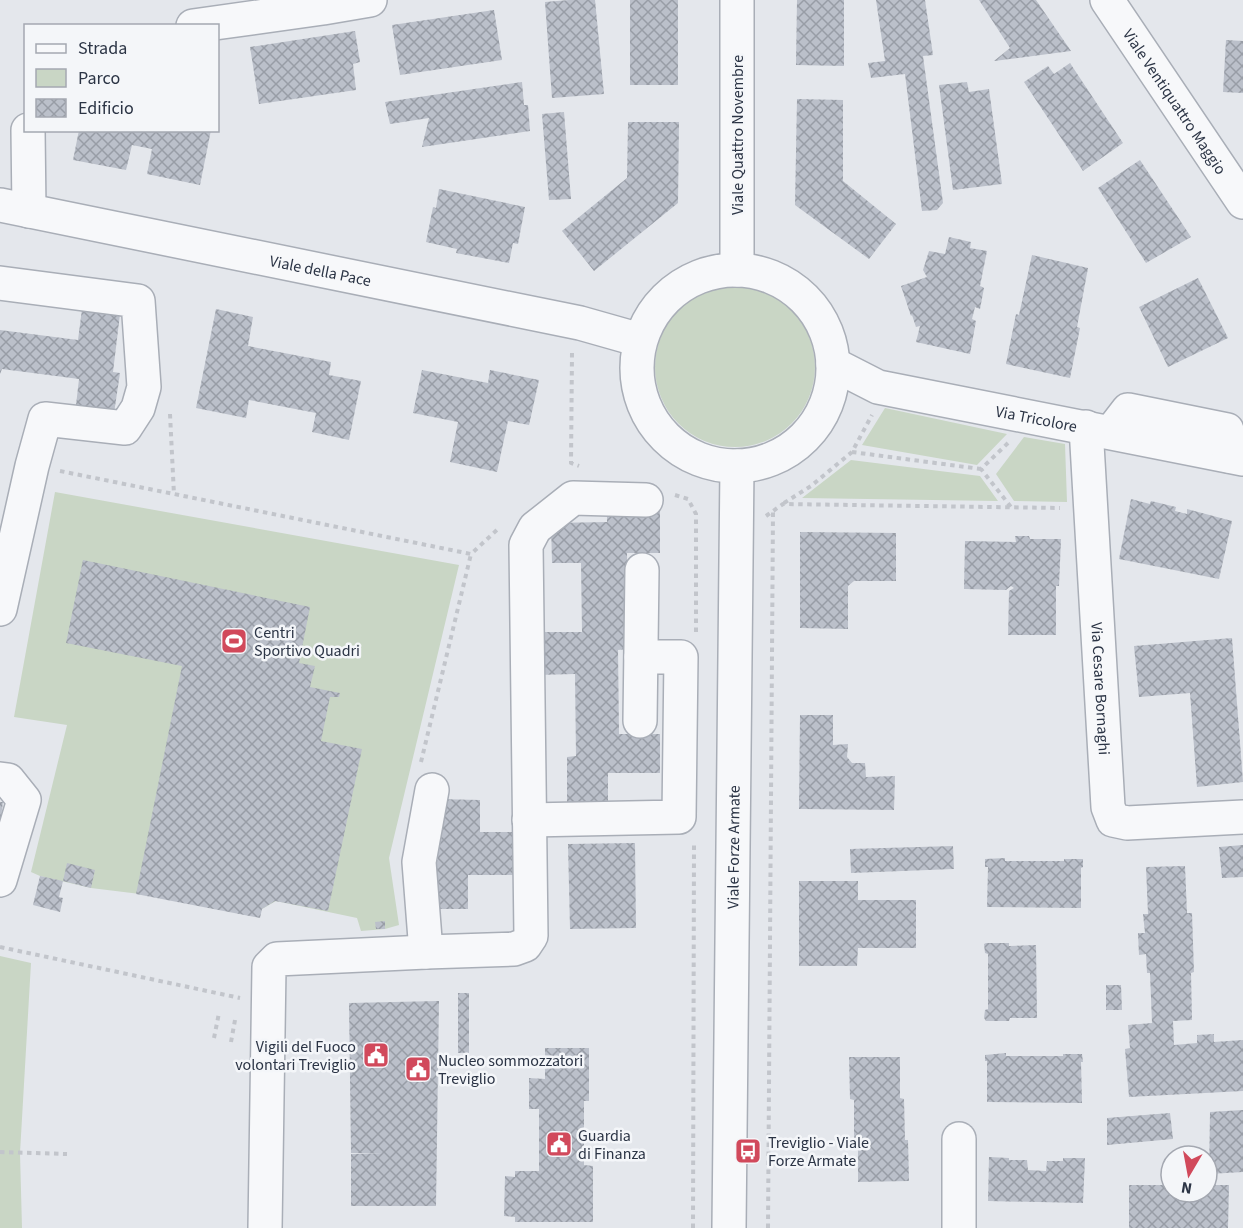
<svg xmlns="http://www.w3.org/2000/svg" width="1243" height="1228" viewBox="0 0 1243 1228" font-family="'Source Sans 3',sans-serif">
<style>
.green{fill:#c9d6c5}
.building{fill:url(#building-cross-hatch)}
.lines{fill:none;stroke-linecap:round;stroke-linejoin:round}
.minor-casing{stroke:#a9aeb7;stroke-width:36}
.path{stroke:#c2c5cb;stroke-width:4;stroke-dasharray:4.5 4.5;stroke-linecap:butt}
.minor{stroke:#f7f8fa;stroke-width:33}
.labels{text-anchor:middle;stroke-width:5;stroke-linejoin:round;paint-order:stroke}
.street-label{font-size:16px;fill:#2b3445;stroke:#f4f6f9}
.poi-label{font-size:16px;fill:#2b3445;stroke:#f4f6f9;text-anchor:start}
</style>
<defs>
<pattern id="building-cross-hatch" width="8" height="8" patternUnits="userSpaceOnUse" patternTransform="scale(1.5)"><rect width="8" height="8" fill="#bbc0ca"/><path d="M0 0l8 8M0 8l8-8" fill="none" stroke="#989da6"/></pattern>
</defs>
<rect width="100%" height="100%" fill="#e4e7ec"/>
<path class="green" d="M655 367a80 80 0 1 1 160 0a80 80 0 1 1-160 0Z
M885,408l122,26 -30,31 -115,-20z
M1024,437l41,7 2,58 -53,-1 -18,-27z
M851,460l129,16 18,25 -196,-3z
M55,492l404,73 -70,293 10,67 -14,4 -24,2 -4,-13 -81,-17 -14,8 -171,-21 -51,-12 -9,-4 36,-147 -53,-8z
M0,956l31,7 -11,190 2,75h-22z"/>
<path class="building" d="M569,0h26l9,94 -52,4 -7,-96z
M630,0h48v85h-48z
M797,0h47v66l-48,-1z
M876,0h49l8,55 -10,1 20,147 -6,7 -15,1 -17,-137 -34,4 -3,-15 17,-2z
M979,0h57l35,51 -77,10 16,-13z
M494,10l8,50 -102,15 -8,-50z
M355,31l5,31 -7,2 3,26 -97,14 -9,-57z
M1226,40l17,1v52l-20,-1z
M1070,63l53,80 -40,28 -59,-89 24,-16 6,8z
M522,82l2,23h4l2,26 -108,16 7,-29 -39,6 -5,-22z
M967,82l2,10 20,-3 13,95 -49,6 -14,-105z
M797,99l46,1v81l53,43 -27,35 -74,-54z
M564,112l7,87 -22,1 -7,-86z
M628,122h51l-1,81 -84,68 -32,-40 65,-53z
M79,130h132l-11,55 -53,-11 5,-25 -20,-4 -6,25 -53,-10z
M1140,160l51,77 -45,26 -48,-75z
M439,189l86,18 -7,37 -5,-1 -4,20 -53,-10 1,-4 -31,-7 7,-35 3,1z
M949,237l22,5 -1,6 17,3 -7,35 4,2 -4,21 -5,-2 -3,12 4,2 -6,33 -54,-12 4,-16 -4,1 -4,-12 -1,1 -10,-30 26,-9 -4,-7 6,-19 16,3z
M1032,255l56,13 -11,59 3,1 -10,50 -64,-14 10,-50 3,1z
M1198,278l30,60 -60,29 -29,-60z
M82,309l38,5 -7,58 7,1 -7,47 -38,-6 4,-35 -77,-10 -2,5v-44l78,10z
M216,309l37,8 -5,29 83,16 -2,13 32,6 -12,59 -37,-8 4,-19 -67,-13 -3,18 -50,-10z
M422,370l66,13 2,-13 49,10 -10,45 -21,-4 -11,51 -47,-10 8,-40 -45,-9z
M1131,499l19,5 1,-3 25,6 -1,4 12,3v-5l45,12 -13,58 -100,-20z
M660,511v42h-33l1,96 -10,1 1,84h41v39h-52v35h-41v-51l9,-1 -1,-82 -38,1 -1,-43h46l-1,-69h-29l-1,-40 56,-1v-10z
M800,532l96,1v48h-42l-6,5v43l-48,-1z
M1015,536h14l1,3h31l-2,47h-3v49h-48l1,-44 5,-3 -3,-2 -5,4 -42,-1 1,-48 51,1z
M83,560l227,47 -11,56 16,3 -5,21 30,6 -1,4h-9l-9,44 41,8 -34,162 -53,-10 -13,8 -2,9 -124,-24 46,-228 -116,-23z
M1232,638l11,144 -46,5 -7,-94 -51,4 -5,-51z
M800,715h33v30l15,-1 -1,13 5,6h13l1,14 29,-1 -1,34 -95,-1z
M438,799l42,1v32h42v43h-54v34h-40v-49h10z
M0,802h3l-2,15h-1z
M635,843l1,85 -66,1 -2,-85z
M1243,845v32l-21,1 -3,-31z
M953,846l1,23 -103,4 -1,-24z
M1005,858v3h59v-2h19v8l-2,1v40l-94,-1 1,-40h-3v-8z
M67,863l28,7 -4,18 -28,-7z
M1185,866l2,47h5l2,59 -3,1 1,47 -19,1 1,24 23,-2v-8l17,-1v8l29,-2v51l-114,6 -4,-48 5,-1 -2,-23 24,-2 -2,-50h-3l-1,-19 -7,1 -1,-22h7l-2,-19h5l-2,-47z
M40,876l23,5 -4,16 4,1 -3,14 -27,-7z
M799,881h59v19h58v48h-58l-1,18h-58z
M385,921v8h-9l-1,-7z
M986,943h23v3l27,-1 1,73h-27l-1,3h-23l-2,-3 1,-8 3,-1v-55l-3,-1 -1,-9z
M1106,985h15l1,25h-16z
M458,993h11v60h-11z
M439,1001l-3,205h-85v-52h33l-33,-1 -2,-150z
M545,1048h44v53h-5v64l9,1v56h-78v-5l-11,-1 1,-40 10,1v-6h24v-62h-10v-31l16,1z
M1006,1053v3h57v-2h19l1,8h-2l1,41 -95,-1v-41h-2v-6z
M849,1057h51v41l4,1 1,41h3l1,41 -51,1v-42l-4,1v-41l-4,-1z
M1243,1110v62l-34,2 1,-62z
M1170,1113l3,26 -66,6v-27z
M989,1157l20,1v2h18l1,10 18,1 1,-10h16v-3h22l-2,45 -95,-2z
M1129,1185h42v7h36v-7h22l-1,43h-99z"/>
<g class="lines">
<defs>
<g id="minor">
<path d="M737,0v270"/>
<path id="s1" d="M1107,0l136,202"/>
<path d="M193,26l130,-18 47,-8"/>
<path d="M28,130l1,81"/>
<path id="s2" d="M0,205l580,118 60,17"/>
<circle cx="735" cy="368" r="98"/>
<path d="M0,283l138,18 6,86 -6,21 -13,20 -80,-9 -13,47 -32,143"/>
<path id="s3" d="M833,364l45,23 365,72"/>
<path id="s4" d="M1086,427l22,380 5,13 14,3 116,-6"/>
<path d="M1111,432l17,-22 99,20 2,26"/>
<path d="M640,721l2,-151"/>
<path d="M0,779l8,1 16,20 -24,80"/>
<path d="M432,790l-13,72 7,90 88,-3 11,-4 6,-9 -5,-391 9,-17 38,-30 73,2"/>
<path d="M529,820l150,-3 2,-160h-40"/>
<path d="M959,1139v89"/>
<path d="M265,1228l4,-261 8,-8 149,-7"/>
<path id="s5" d="M729,1228l8,-762"/>
</g>
</defs>
<use href="#minor" class="minor-casing"/>
<path class="path" d="M572,353l-1,110 8,3
M170,414l4,81
M1008,443l-27,26 30,38
M852,452l129,17
M60,471l411,83 28,-26
M675,495l13,4 8,15v118
M784,503l27,-17 41,-34 20,-37
M766,516l17,-12 277,4
M421,762l50,-208
M0,947l240,51
M214,1038l5,-25
M231,1042l4,-22
M0,1152l67,2
M693,1228l1,-385
M768,1228l5,-718"/>
<use href="#minor" class="minor"/>
</g>
<defs>
<symbol id="stadium-square" viewBox="-11 -11 22 22"><rect x="-9" y="-9" width="18" height="18" rx="4" fill="#d1495b" stroke="#f4f6f9"/><path d="M0-5a6.5 5 0 1 0 0 10a6.5 5 0 1 0 0-10ZM-3.5-1.8h7v3.6h-7Z" fill="#fff"/></symbol>
<symbol id="civic-square" viewBox="-11 -11 22 22"><rect x="-9" y="-9" width="18" height="18" rx="4" fill="#d1495b" stroke="#f4f6f9"/><path d="M-.6-6.5H3V-4.5H.6V-3L4-1V1h2V6H-6V1h2V-1L-.6-3ZM-1.2 2.5V6h2.4V2.5Z" fill="#fff"/></symbol>
<symbol id="bus-square" viewBox="-11 -11 22 22"><rect x="-9" y="-9" width="18" height="18" rx="4" fill="#d1495b" stroke="#f4f6f9"/><path d="M-5-6H5V4H4V6H2V4H-2V6H-4V4H-5ZM-3.5-4V0h7V-4ZM-3.5 1.2v1.5H-2V1.2ZM2 1.2v1.5H3.5V1.2Z" fill="#fff"/></symbol>
</defs>
<g fill-rule="evenodd">
<use href="#stadium-square" x="219" y="626" width="30" height="30"/>
<use href="#civic-square" x="361" y="1040" width="30" height="30"/>
<use href="#civic-square" x="403" y="1054" width="30" height="30"/>
<use href="#civic-square" x="544" y="1129" width="30" height="30"/>
<use href="#bus-square" x="733" y="1136" width="30" height="30"/>
</g>
<g class="labels">
<g class="street-label">
<text dy="6" stroke="none"><textPath href="#s1" startOffset="122">Viale Ventiquattro Maggio</textPath></text>
<text transform="translate(737 135) rotate(-90)" y="6">Viale Quattro Novembre</text>
<text dy="6" stroke="none"><textPath href="#s2" startOffset="327">Viale della Pace</textPath></text>
<text dy="6" stroke="none"><textPath href="#s3" startOffset="212">Via Tricolore</textPath></text>
<text dy="6" stroke="none"><textPath href="#s4" startOffset="262">Via Cesare Bornaghi</textPath></text>
<text dy="6" stroke="none"><textPath href="#s5" startOffset="381">Viale Forze Armate</textPath></text>
</g>
<g class="poi-label">
<text x="254" y="638">Centri<tspan x="254" dy="18">Sportivo Quadri</tspan></text>
<text x="356" y="1052" text-anchor="end">Vigili del Fuoco<tspan x="356" dy="18">volontari Treviglio</tspan></text>
<text x="438" y="1066">Nucleo sommozzatori<tspan x="438" dy="18">Treviglio</tspan></text>
<text x="578" y="1141">Guardia<tspan x="578" dy="18">di Finanza</tspan></text>
<text x="768" y="1148">Treviglio - Viale<tspan x="768" dy="18">Forze Armate</tspan></text>
</g>
</g>
<rect x="24" y="24" width="195" height="108" fill="#f4f6f9" stroke="#a4a8b1" stroke-width="1.5"/>
<rect x="36" y="44" width="30" height="9" fill="#f7f8fa" stroke="#a4a8b1" stroke-width="1.5"/>
<text x="78" y="54" font-size="18" fill="#2b3445">Strada</text>
<rect x="36" y="69" width="30" height="18" fill="#c9d6c5" stroke="#a4a8b1" stroke-width="1.5"/>
<text x="78" y="84" font-size="18" fill="#2b3445">Parco</text>
<rect x="36" y="99" width="30" height="18" fill="url(#building-cross-hatch)" stroke="#a4a8b1" stroke-width="1.5"/>
<text x="78" y="114" font-size="18" fill="#2b3445">Edificio</text>
<g transform="translate(1189 1174) rotate(190)"><circle r="28" fill="#f4f6f9" stroke="#a4a8b1" stroke-width="1.5"/>
<path d="M0-4.5L10 22L0 15L-10 22Z" fill="#d1495b"/>
<text y="-9" font-size="16" font-weight="bold" text-anchor="middle" fill="#2b3445">N</text>
</g>
</svg>
